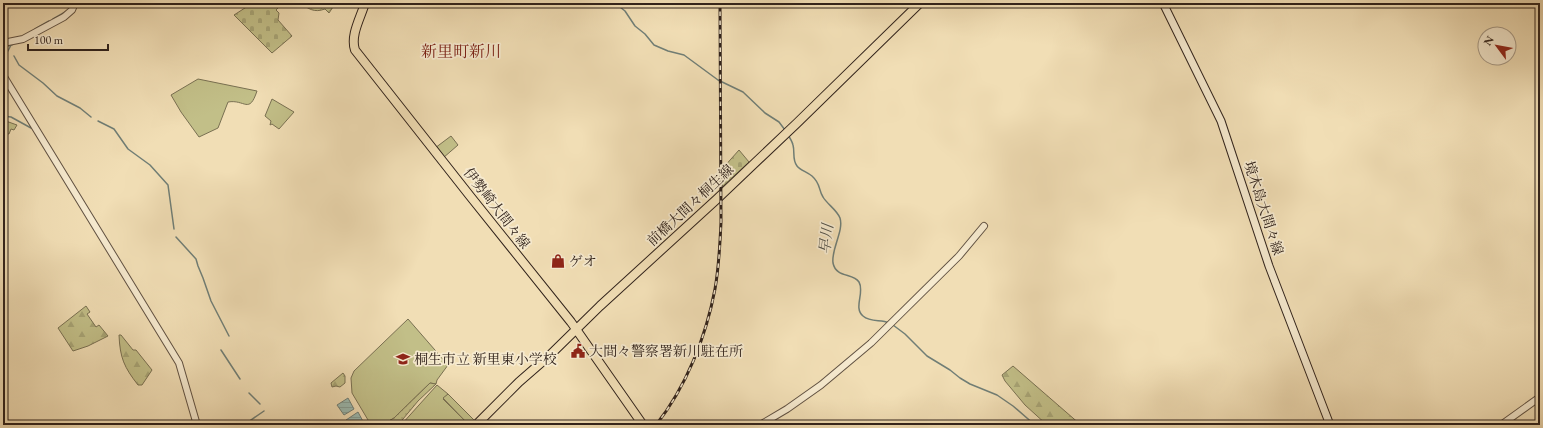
<svg xmlns="http://www.w3.org/2000/svg" width="1543" height="428" viewBox="0 0 1543 428" font-family="'EB Garamond','Noto Serif JP',serif">
<style>
.grass{fill:#c2bf88;stroke:#797052}
.forest{fill:url(#forest-firs);stroke:#797052}
.cemetery{fill:url(#cemetery-stones);stroke:#797052}
.park{fill:url(#park-dots);stroke:#797052}
.garden{fill:url(#garden-furrows);stroke:#797052}
.water{fill:url(#water-rules);stroke:#707e76}
.lines{fill:none;stroke-linecap:round;stroke-linejoin:round}
.stream{stroke:#707e76;stroke-width:1.5}
.tertiary-casing{stroke:#605142;stroke-width:8}
.secondary-casing{stroke:#30221b;stroke-width:9}
.primary-casing{stroke:#30221b;stroke-width:10}
.tertiary{stroke:#f6eacf;stroke-width:6}
.secondary{stroke:#f6eacf;stroke-width:7}
.primary{stroke:#f1deb5;stroke-width:8}
.rail-casing{stroke:#30221b;stroke-width:3}
.rail{stroke:#f6eacf;stroke-width:1.5;stroke-dasharray:4.5;stroke-linecap:butt}
.labels{text-anchor:middle;stroke-width:3.5;stroke-linejoin:round;paint-order:stroke}
.street-label{font-size:14px;fill:#30221b;stroke:#f6eacf}
.poi-label{font-size:14px;fill:#30221b;stroke:#f6eacf;text-anchor:start}
.water-label{font-size:15px;font-style:italic;fill:#505048;stroke:#f6eacf}
.quarter-label{font-size:16px;fill:#7a1f14;stroke:#f6eacf}
</style>
<defs>
<pattern id="forest-firs" width="22" height="20" patternUnits="userSpaceOnUse"><rect width="22" height="20" fill="#c2bf88"/><path d="M5 1l3.5 6h-7zM16 11l3.5 6h-7z" fill="#a7a475"/></pattern>
<pattern id="cemetery-stones" width="16" height="16" patternUnits="userSpaceOnUse"><rect width="16" height="16" fill="#c2bf88"/><path d="M2 7V4a2 2 0 0 1 4 0v3zM10 15v-3a2 2 0 0 1 4 0v3z" fill="#a7a475"/></pattern>
<pattern id="park-dots" width="8" height="8" patternUnits="userSpaceOnUse"><rect width="8" height="8" fill="#c2bf88"/><path d="M2 2h.1M6 6h.1" fill="none" stroke="#a7a475" stroke-width="1.8" stroke-linecap="round"/></pattern>
<pattern id="garden-furrows" width="10" height="10" patternUnits="userSpaceOnUse"><rect width="10" height="10" fill="#c2bf88"/><path d="M-1 1l2-2M0 10L10 0M9 11l2-2" fill="none" stroke="#a7a475"/></pattern>
<pattern id="water-rules" width="6" height="5" patternUnits="userSpaceOnUse"><rect width="6" height="5" fill="#9bbbb2"/><path d="M0 2.5h6" fill="none" stroke="#86a098"/></pattern>
</defs>
<rect width="100%" height="100%" fill="#f1deb5"/>
<filter id="stains"><feTurbulence type="fractalNoise" baseFrequency=".005" numOctaves="4"/><feColorMatrix values="0 0 0 0 .2 0 0 0 0 .09 0 0 0 0 .02 0 0 0 .5 -.17"/></filter>
<radialGradient id="worn" r=".72"><stop offset=".6" stop-color="#630" stop-opacity="0"/><stop offset="1" stop-color="#630" stop-opacity=".3"/></radialGradient>
<path class="grass" d="M198,79l59,12c-8,24 -12,8 -29,11l-10,26 -19,9 -18,-25 -10,-17z
M272,99l22,13 -15,17 -7,-5 -2,1 1,-4 -6,-5z
M3,120l14,5 -3,5 -3,-1 -2,5 -6,-1z
M451,136l7,9 -15,13 -8,-10z
M408,319l40,46 -11,15 -1,4 -6,-1 -36,35 -12,7h-11l-19,-32 -1,-15 3,-7z
M437,385l11,9 -5,5 25,25 -1,1h-66z"/>
<path class="forest" d="M86,306l4,6 -3,2 9,13 3,-2 9,11 -20,10 -15,5 -15,-23z
M119,335h2l12,15h3l16,20 -10,15h-4c-14,-18 -18,-27 -19,-50z
M1013,366l68,59h-34l-22,-20 -20,-24 -3,-6z
M343,373l2,3v7l-5,4 -4,-1 -4,1 -1,-4z
M448,394l26,26 -5,5 -26,-27z"/>
<path class="cemetery" d="M246,3h29l4,4 -3,3 3,3 -1,7 14,16 -20,17 -38,-38 14,-9z
M739,150l10,12 -27,25 1,-19z"/>
<path class="park" d="M430,383l6,1 -18,17 -20,24h-16l12,-7z"/>
<path class="garden" d="M300,3h29l4,4 -4,6 -4,-4c-11,4 -16,0 -25,-6z"/>
<path class="water" d="M348,398l6,11 -10,6 -7,-10z
M358,412l7,13h-16l-3,-5z"/>
<g class="lines">
<path class="stream" d="M615,3l10,8 10,15 10,8 9,11 14,6 16,4 34,25 25,12 22,21 14,9 6,8
M53,19l14,-8
M35,29l14,-8
M3,47l9,-2
M8,51l3,-6
M14,56l5,9 24,18 14,13 23,12 11,9
M3,116l8,1 20,11
M98,121l16,8 14,20 22,16 18,20 6,44
M788,135c2,3 4,6 5,10 2,7 -1,15 4,21 3,4 10,6 15,10 9,8 6,13 11,21 4,7 14,13 17,21 4,13 -9,31 -7,45 3,15 20,10 26,19 6,10 -6,26 4,34 8,7 18,3 26,7
M176,237l20,22 2,7 5,12 8,23 18,35
M893,325l12,9 22,22 23,14 10,8 10,6 27,11 16,11 22,19
M221,350l19,29
M249,393l11,11
M192,420l2,5
M248,425v-3l16,-11"/>
<defs>
<path id="tertiary" d="M3,43l20,-4 41,-22 8,-7 3,-7
M3,75l176,288 18,62
M760,425l27,-16 34,-24 50,-42 88,-87 25,-30
M1501,425l39,-28"/>
<path id="secondary" d="M1163,3l58,118 48,145 61,159"/>
<path id="primary" d="M365,3c-4,14 -15,32 -10,47l115,146 101,126 72,103
M476,425l43,-43 31,-27 50,-49 117,-107 80,-76 123,-120"/>
</defs>
<use href="#tertiary" class="tertiary-casing"/>
<use href="#secondary" class="secondary-casing"/>
<use href="#primary" class="primary-casing"/>
<use href="#tertiary" class="tertiary"/>
<use href="#secondary" class="secondary"/>
<use href="#primary" class="primary"/>
<defs>
<path id="rail" d="M656,425c30,-38 50,-88 59,-136 4,-22 5,-45 6,-67l-1,-219"/>
</defs>
<use href="#rail" class="rail-casing"/>
<use href="#rail" class="rail"/>
</g>
<defs>
<symbol id="shop-bare" viewBox="-9 -9 18 18"><path d="M-5-2.5h2.3a2.7 3.5 0 0 1 5.4 0H5L5.5 6h-11ZM-1.5-2.5h3a1.5 2.3 0 0 0-3 0Z" fill="#8f2418" stroke="#f6eacf" stroke-width="2.5" paint-order="stroke"/></symbol>
<symbol id="civic-bare" viewBox="-9 -9 18 18"><path d="M-.6-6.5H3V-4.5H.6V-3L4-1V1h2V6H-6V1h2V-1L-.6-3ZM-1.2 2.5V6h2.4V2.5Z" fill="#8f2418" stroke="#f6eacf" stroke-width="2.5" paint-order="stroke"/></symbol>
<symbol id="school-bare" viewBox="-9 -9 18 18"><path d="M0-5L7-2L0 1L-7-2ZM-4 1L0 2.5L4 1V4Q0 6-4 4Z" fill="#8f2418" stroke="#f6eacf" stroke-width="2.5" paint-order="stroke"/></symbol>
</defs>
<g fill-rule="evenodd">
<use href="#shop-bare" x="548" y="251" width="20" height="20"/>
<use href="#civic-bare" x="568" y="341" width="20" height="20"/>
<use href="#school-bare" x="393" y="349" width="20" height="20"/>
</g>
<g class="labels">
<g class="street-label">
<text transform="translate(690 205) rotate(-43)" y="5">前橋大間々桐生線</text>
<text transform="translate(497 208) rotate(52)" y="5">伊勢崎大間々線</text>
<text transform="translate(1264 208) rotate(72)" y="5">境木島大間々線</text>
</g>
<g class="poi-label">
<text x="569" y="266">ゲオ</text>
<text x="589" y="356">大間々警察署新川駐在所</text>
<text x="414" y="364">桐生市立 新里東小学校</text>
</g>
<g class="water-label">
<text transform="translate(826 239) rotate(-83)" y="5">早川</text>
</g>
<g class="quarter-label">
<text x="461" y="57">新里町新川</text>
</g>
</g>
<rect width="1543" height="428" fill="none" stroke="#f1deb5" stroke-width="16"/>
<rect x="4" y="4" width="1535" height="420" fill="none" stroke="#30221b" stroke-width="2"/>
<rect x="8" y="8" width="1527" height="412" fill="none" stroke="#30221b"/>
<g transform="translate(1497 46) rotate(302)"><circle r="19" fill="#f6eacf" stroke="#a79a87"/>
<path d="M0-3L7 15L0 10L-7 15Z" fill="#8f2418"/>
<text y="-6" font-size="11" font-weight="bold" text-anchor="middle" fill="#30221b">N</text>
</g>
<path d="M28 44v6h80v-6" fill="none" stroke="#30221b" stroke-width="2"/>
<text x="34" y="44" font-size="12" fill="#30221b" stroke="#f6eacf" stroke-width="3" paint-order="stroke">100 m</text>
<rect width="100%" height="100%" filter="url(#stains)"/>
<rect width="100%" height="100%" fill="url(#worn)"/>
</svg>
